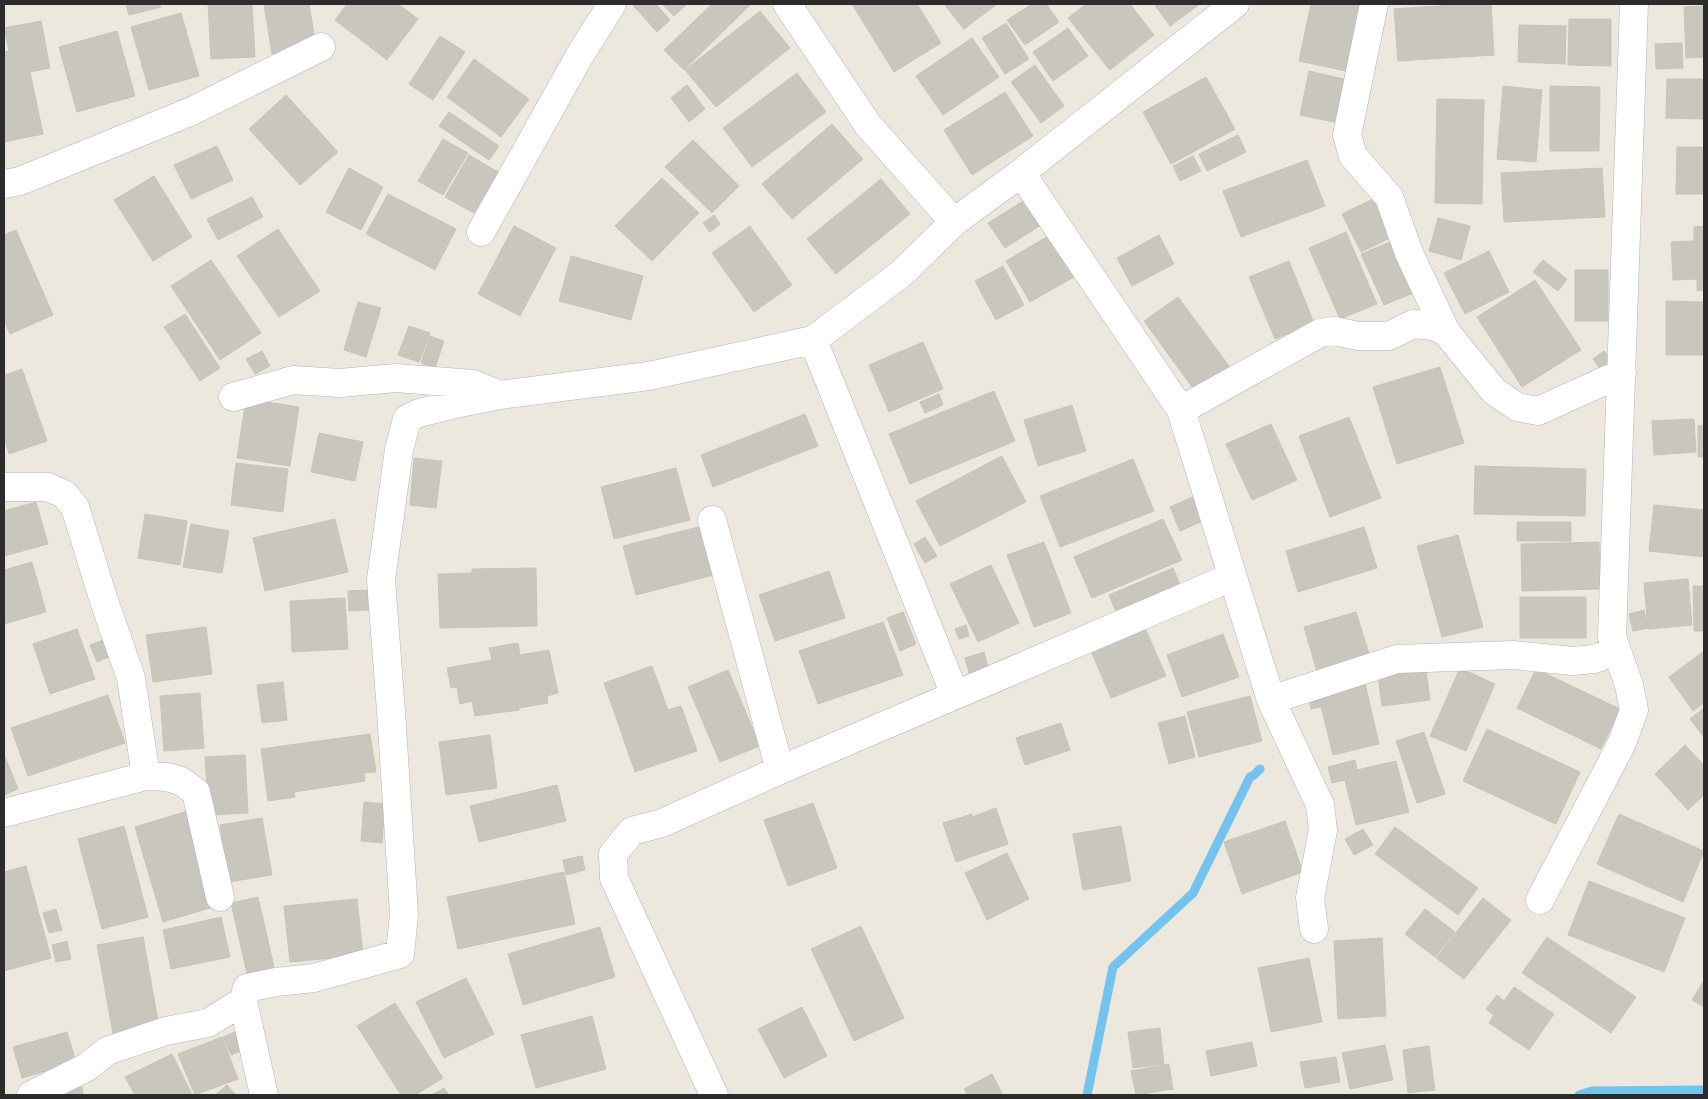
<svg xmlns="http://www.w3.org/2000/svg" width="1708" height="1099" viewBox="0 0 1708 1099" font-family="'Alegreya Sans',sans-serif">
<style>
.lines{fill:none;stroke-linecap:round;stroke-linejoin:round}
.stream{stroke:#73c3ee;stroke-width:9}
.building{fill:#c9c6bd;stroke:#c9c4b8}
.street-casing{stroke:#b2b3bf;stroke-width:29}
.street{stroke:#fff;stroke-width:28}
</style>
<rect width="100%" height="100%" fill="#ede8de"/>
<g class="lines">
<path class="stream" d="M1087,1095l26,-128 80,-74 57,-116 4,-2 6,-6
M1579,1095l13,-4 112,-1"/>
</g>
<path class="building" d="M126,4h34l1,3 -32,8z
M208,4h44l3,53 -44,2z
M264,4h45l7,43 -44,7z
M347,4h51l20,15 -31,41 -52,-40z
M632,4h24l14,16 -13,12z
M662,4h25l-13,12z
M712,4h39l-67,66 -20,-20z
M852,4h65l24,39 -47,29z
M944,4h53l-33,25z
M1032,4h14l13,18 -34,23 -18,-25z
M1086,4h44l24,31 -44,35 -42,-52z
M1154,4h46l-30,22z
M1311,4h50l-15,67 -47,-10z
M1468,4h23l3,51 -96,6 -4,-52z
M1704,6v51l-18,1 -2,-51z
M760,11l30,37 -74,59 -31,-37z
M181,13l18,63 -50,14 -18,-63z
M1569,19h42v47l-43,-1z
M41,21l9,47 -20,4 13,62 -39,8v-90l5,-1 -5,-23z
M1006,23l23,36 -24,15 -23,-36z
M1519,25l47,1 -1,38 -47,-2z
M1068,28l20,28 -35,25 -20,-29z
M117,31l18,65 -58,16 -18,-65z
M440,36l25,16 -32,48 -24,-16z
M972,38l27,39 -56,38 -27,-39z
M1682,43l1,25 -27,1 -1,-25z
M474,59l55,40 -28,38 -54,-40z
M1035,65l29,41 -23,17 -30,-41z
M1309,71l39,9 -9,43 -39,-8z
M797,73l29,39 -74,55 -29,-39z
M1206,77l29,52 -64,35 -28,-52z
M1667,79h37v40l-38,-1z
M687,85l18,24 -16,13 -18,-24z
M1503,86l39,4 -6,72 -39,-3z
M1550,86l50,1 -1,64h-49z
M1005,92l28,44 -61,39 -28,-45z
M286,95l52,57 -38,33 -51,-56z
M1437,99l47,1 -2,104 -47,-1z
M449,112l50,34 -10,14 -50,-34z
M832,124l31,35 -71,60 -30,-35z
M1238,135l8,17 -39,19 -8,-17z
M443,139l25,14 -25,42 -25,-14z
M693,140l46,46 -27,27 -47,-46z
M217,146l16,34 -42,19 -17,-34z
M1677,147h27v47h-28z
M469,155l29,17 -24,41 -29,-16z
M1193,156l8,15 -21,10 -7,-15z
M1307,160l18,46 -84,31 -18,-46z
M349,168l34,19 -22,43 -35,-18z
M1602,168l3,49 -101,5 -3,-49z
M154,176l38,61 -39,24 -39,-61z
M662,178l37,35 -47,48 -37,-35z
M881,179l29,35 -74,60 -29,-35z
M388,194l68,35 -21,41 -69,-36z
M252,197l11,20 -45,23 -11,-21z
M1373,199l19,38 -31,15 -19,-38z
M1025,200l16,25 -36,23 -17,-25z
M714,215l6,9 -10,8 -7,-9z
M1438,218l32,8 -9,34 -32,-9z
M514,226l42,22 -36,68 -42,-22z
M750,226l42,59 -38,27 -42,-59z
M1704,226v64l-7,1v-12l-24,1 -2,-38 23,-1v-14z
M278,229l42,62 -41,26 -42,-61z
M16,230l37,85 -43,19 -6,-14v-85z
M1346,232l31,72 -37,15 -31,-71z
M1050,235l24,42 -44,25 -24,-41z
M1159,235l15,29 -42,22 -15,-28z
M1395,240l23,51 -34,14 -23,-51z
M1489,251l20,41 -44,22 -21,-41z
M571,256l72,20 -12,44 -72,-19z
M211,260l50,73 -41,27 -49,-74z
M1543,260l24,19 -9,12 -25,-19z
M1289,261l25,62 -39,16 -26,-62z
M1003,266l21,39 -28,15 -21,-39z
M1575,270h33v51h-33z
M1535,280l46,70 -59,37 -45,-70z
M1178,297l51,69 -34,25 -51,-70z
M1666,301l38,1v53h-38z
M358,302l23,6 -15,49 -22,-7z
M185,314l35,54 -20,13 -36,-54z
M409,326l21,7 -11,29 -21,-7z
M430,336l14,5 -9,27 -14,-5z
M923,342l20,47 -54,23 -20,-47z
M262,351l8,15 -15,8 -9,-15z
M1604,351l10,13 -12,8 -9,-13z
M1440,367l24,76 -67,21 -24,-77z
M22,369l25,72 -38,13 -5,-16v-63z
M994,391l21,50 -105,43 -21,-50z
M939,394l4,11 -18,8 -5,-11z
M246,399l53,8 -9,59 -53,-8z
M1072,405l14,46 -48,15 -14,-46z
M805,414l13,32 -105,41 -12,-32z
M1349,417l32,81 -51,19 -31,-81z
M1694,419l2,33 -42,3 -2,-34z
M1271,424l26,56 -45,20 -26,-56z
M1704,425v32h-6v-31z
M319,433l44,9 -8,39 -44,-9z
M1002,456l24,46 -86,44 -24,-45z
M414,458l28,3 -6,47 -26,-3z
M1133,459l21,52 -94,36 -20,-51z
M236,463l52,6 -5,43 -52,-7z
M1475,466l111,3 -1,47 -111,-2z
M676,468l14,52 -76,19 -13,-52z
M1193,497l10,24 -23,10 -10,-24z
M36,502l12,42 -44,12v-45z
M1654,505l50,5v47l-55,-6z
M145,514l42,7 -7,44 -42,-7z
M335,519l13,53 -83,19 -12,-53z
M1163,519l19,41 -90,38 -18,-41z
M1517,522h54v19h-54z
M191,524l38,7 -7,42 -39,-6z
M710,524l12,49 -86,22 -13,-49z
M1364,527l13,41 -79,24 -12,-41z
M1458,535l25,92 -41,10 -25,-91z
M925,537l12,19 -12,7 -11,-19z
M1044,542l27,71 -37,14 -27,-72z
M1599,542l1,47 -78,2 -1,-47z
M32,562l14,50 -42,12v-54z
M991,565l28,58 -41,19 -28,-58z
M536,568l1,58 -97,2 -2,-54 34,-1v-4z
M1173,568l9,21 -64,28 -9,-22z
M829,571l16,47 -70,23 -16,-46z
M1688,579l4,46 -44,4 -4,-46z
M1693,586h11v45h-10z
M368,590l1,20 -20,1 -1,-20z
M1520,597h66v41h-66z
M345,598l3,51 -56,3 -2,-51z
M1644,610l4,18 -15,3 -4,-17z
M903,612l13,32 -16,7 -13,-33z
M1356,612l15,48 -53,15 -14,-48z
M883,622l20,53 -85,29 -19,-53z
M966,625l3,11 -10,3 -4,-10z
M206,627l6,47 -59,8 -7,-47z
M1145,628l21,48 -55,22 -20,-47z
M77,629l18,50 -45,15 -17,-50z
M1223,634l16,43 -57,20 -15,-42z
M106,639l7,16 -16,7 -7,-17z
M518,643l2,12 29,-5 9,43 -11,3 1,7 -29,5v2l-44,6 -3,-15 -12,3 -3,-17 -6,1 -4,-20 45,-8 -3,-12z
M1704,651v52l-11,8 -24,-34z
M984,652l5,19 -19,6 -5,-19z
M1425,663l5,37 -48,6 -5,-37z
M652,666l16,44 13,-4 16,45 -62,21 -31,-89z
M1460,668l35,16 -29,67 -36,-15z
M1536,669l84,40 -19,40 -84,-41z
M728,670l32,76 -40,16 -32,-75z
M283,682l4,38 -25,3 -5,-38z
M1365,683l14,61 -46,11 -15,-61z
M200,693l4,55 -40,3 -4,-55z
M1317,694l4,13 -10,2 -3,-13z
M108,695l17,48 -97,33 -17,-48z
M1250,696l12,45 -63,16 -12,-45z
M1704,708v29l-14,-18z
M1185,716l10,41 -26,7 -11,-41z
M1061,723l9,27 -45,15 -9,-27z
M1487,729l93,43 -24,52 -93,-43z
M1424,732l21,62 -28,9 -21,-62z
M370,734l6,38 -12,1 1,8 -71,11 1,5 -27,4 -7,-52z
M490,735l7,53 -51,7 -7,-53z
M1685,745l19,20v30l-16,15 -33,-36z
M4,754l14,35 -14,6z
M245,755l3,58 -39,2 -4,-58z
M1355,760l2,10 39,-9 13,51 -53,13 -11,-45 -13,3 -4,-16z
M557,785l9,36 -87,21 -9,-36z
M364,802l21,2 -3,39 -21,-2z
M813,803l24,65 -49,18 -24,-66z
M996,808l12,36 -52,18 -13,-39 29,-9v3z
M191,810l22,97 -50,15 -28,-95z
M1619,814l85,37 -21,51 -86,-38z
M262,818l10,57 -43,7 -9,-57z
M1285,821l18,51 -61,22 -18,-52z
M124,826l24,91 -46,12 -24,-90z
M1121,826l10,55 -48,9 -10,-56z
M1395,827l83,61 -20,27 -83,-61z
M1363,829l10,16 -19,10 -9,-16z
M1007,853l22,46 -42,21 -22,-47z
M582,856l3,14 -19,5 -3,-15z
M26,866l25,92 -47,13v-99z
M564,872l11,52 -117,25 -11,-52z
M1589,881l96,37 -21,54 -96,-37z
M258,897l16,70 -27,6 -16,-70z
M1483,898l28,22 -47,59 -28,-21z
M357,899l6,56 -73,7 -6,-56z
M56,909l6,21 -13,3 -6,-20z
M1425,909l30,23 -20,25 -30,-23z
M221,917l9,40 -59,12 -8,-39z
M861,926l43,92 -50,23 -43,-92z
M600,927l15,50 -92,28 -15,-51z
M143,937l16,89 -46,8 -16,-89z
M1547,937l89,60 -25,36 -89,-60z
M1382,938l4,78 -48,3 -4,-78z
M67,941l4,18 -15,3 -4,-17z
M1309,958l13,64 -51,10 -13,-64z
M466,978l28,56 -50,24 -28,-56z
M1704,980v27l-12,-7z
M1514,987l40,27 -25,36 -40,-27 5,-8 -8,-6 11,-14 7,6z
M395,1003l48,75 -28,17h-14l-44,-69z
M802,1007l25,49 -43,22 -26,-49z
M592,1016l14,53 -70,19 -15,-53z
M1160,1028l4,36 -31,4 -5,-36z
M242,1029l8,18 -19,8 -8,-18z
M67,1032l9,30 -54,16 -9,-31z
M222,1037l16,42 -43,16 -17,-41z
M1252,1042l5,24 -46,10 -5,-25z
M1385,1045l8,35 -43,9 -8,-36z
M1429,1046l6,44 -27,3 -5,-43z
M172,1054l20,41h-57l-10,-18z
M1336,1057l4,25 -35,6 -5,-26z
M1169,1064l4,25 -37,6 -5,-24z
M992,1074l11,21h-35l-4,-6z
M227,1085l9,10h-21z
M82,1087l1,8h-27l-1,-3z
M444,1088l5,7h-18z"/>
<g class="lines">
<defs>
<path id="street" d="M787,4l81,121 86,97
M1374,4l-27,131 6,21 36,41 20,56 37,79 48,59 23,16 21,4 84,-38
M1021,173l160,237 90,290 49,105 3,25 -13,68 4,31
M4,184l16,-3 172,-70 129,-64
M481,232l99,-177 32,-51
M813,340l142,355
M233,397l60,-17 47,3 56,-5 77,6 22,9
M1181,410l139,-77 15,-2 23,5h31l24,-12 21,2 12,6
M4,487h44l16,7 11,13 29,94 27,77 15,98
M712,520l68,250
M1271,700l126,-41 116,-4 60,6 21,-2 22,-8
M4,813l142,-37 21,1 14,4 15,11 24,105
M1540,900l82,-157 12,-33 -5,-25 -17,-48 22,-633
M31,1095l56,-28 20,-16 59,-20 42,-8 35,-22
M264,1095l-21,-94 4,-13 29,-6 38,-4 86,-24 4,-40 -13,-203 -10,-131 18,-130 8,-31 12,-6 41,-10 40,-8 149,-19 164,-36 89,-67 52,-51 67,-49 214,-169
M714,1095l-100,-217 -1,-24 19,-23 30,-8 118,-53 452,-193"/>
</defs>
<use href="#street" class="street-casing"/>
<use href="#street" class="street"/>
</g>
<rect width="1708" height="1099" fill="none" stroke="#2c2c2c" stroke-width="10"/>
</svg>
